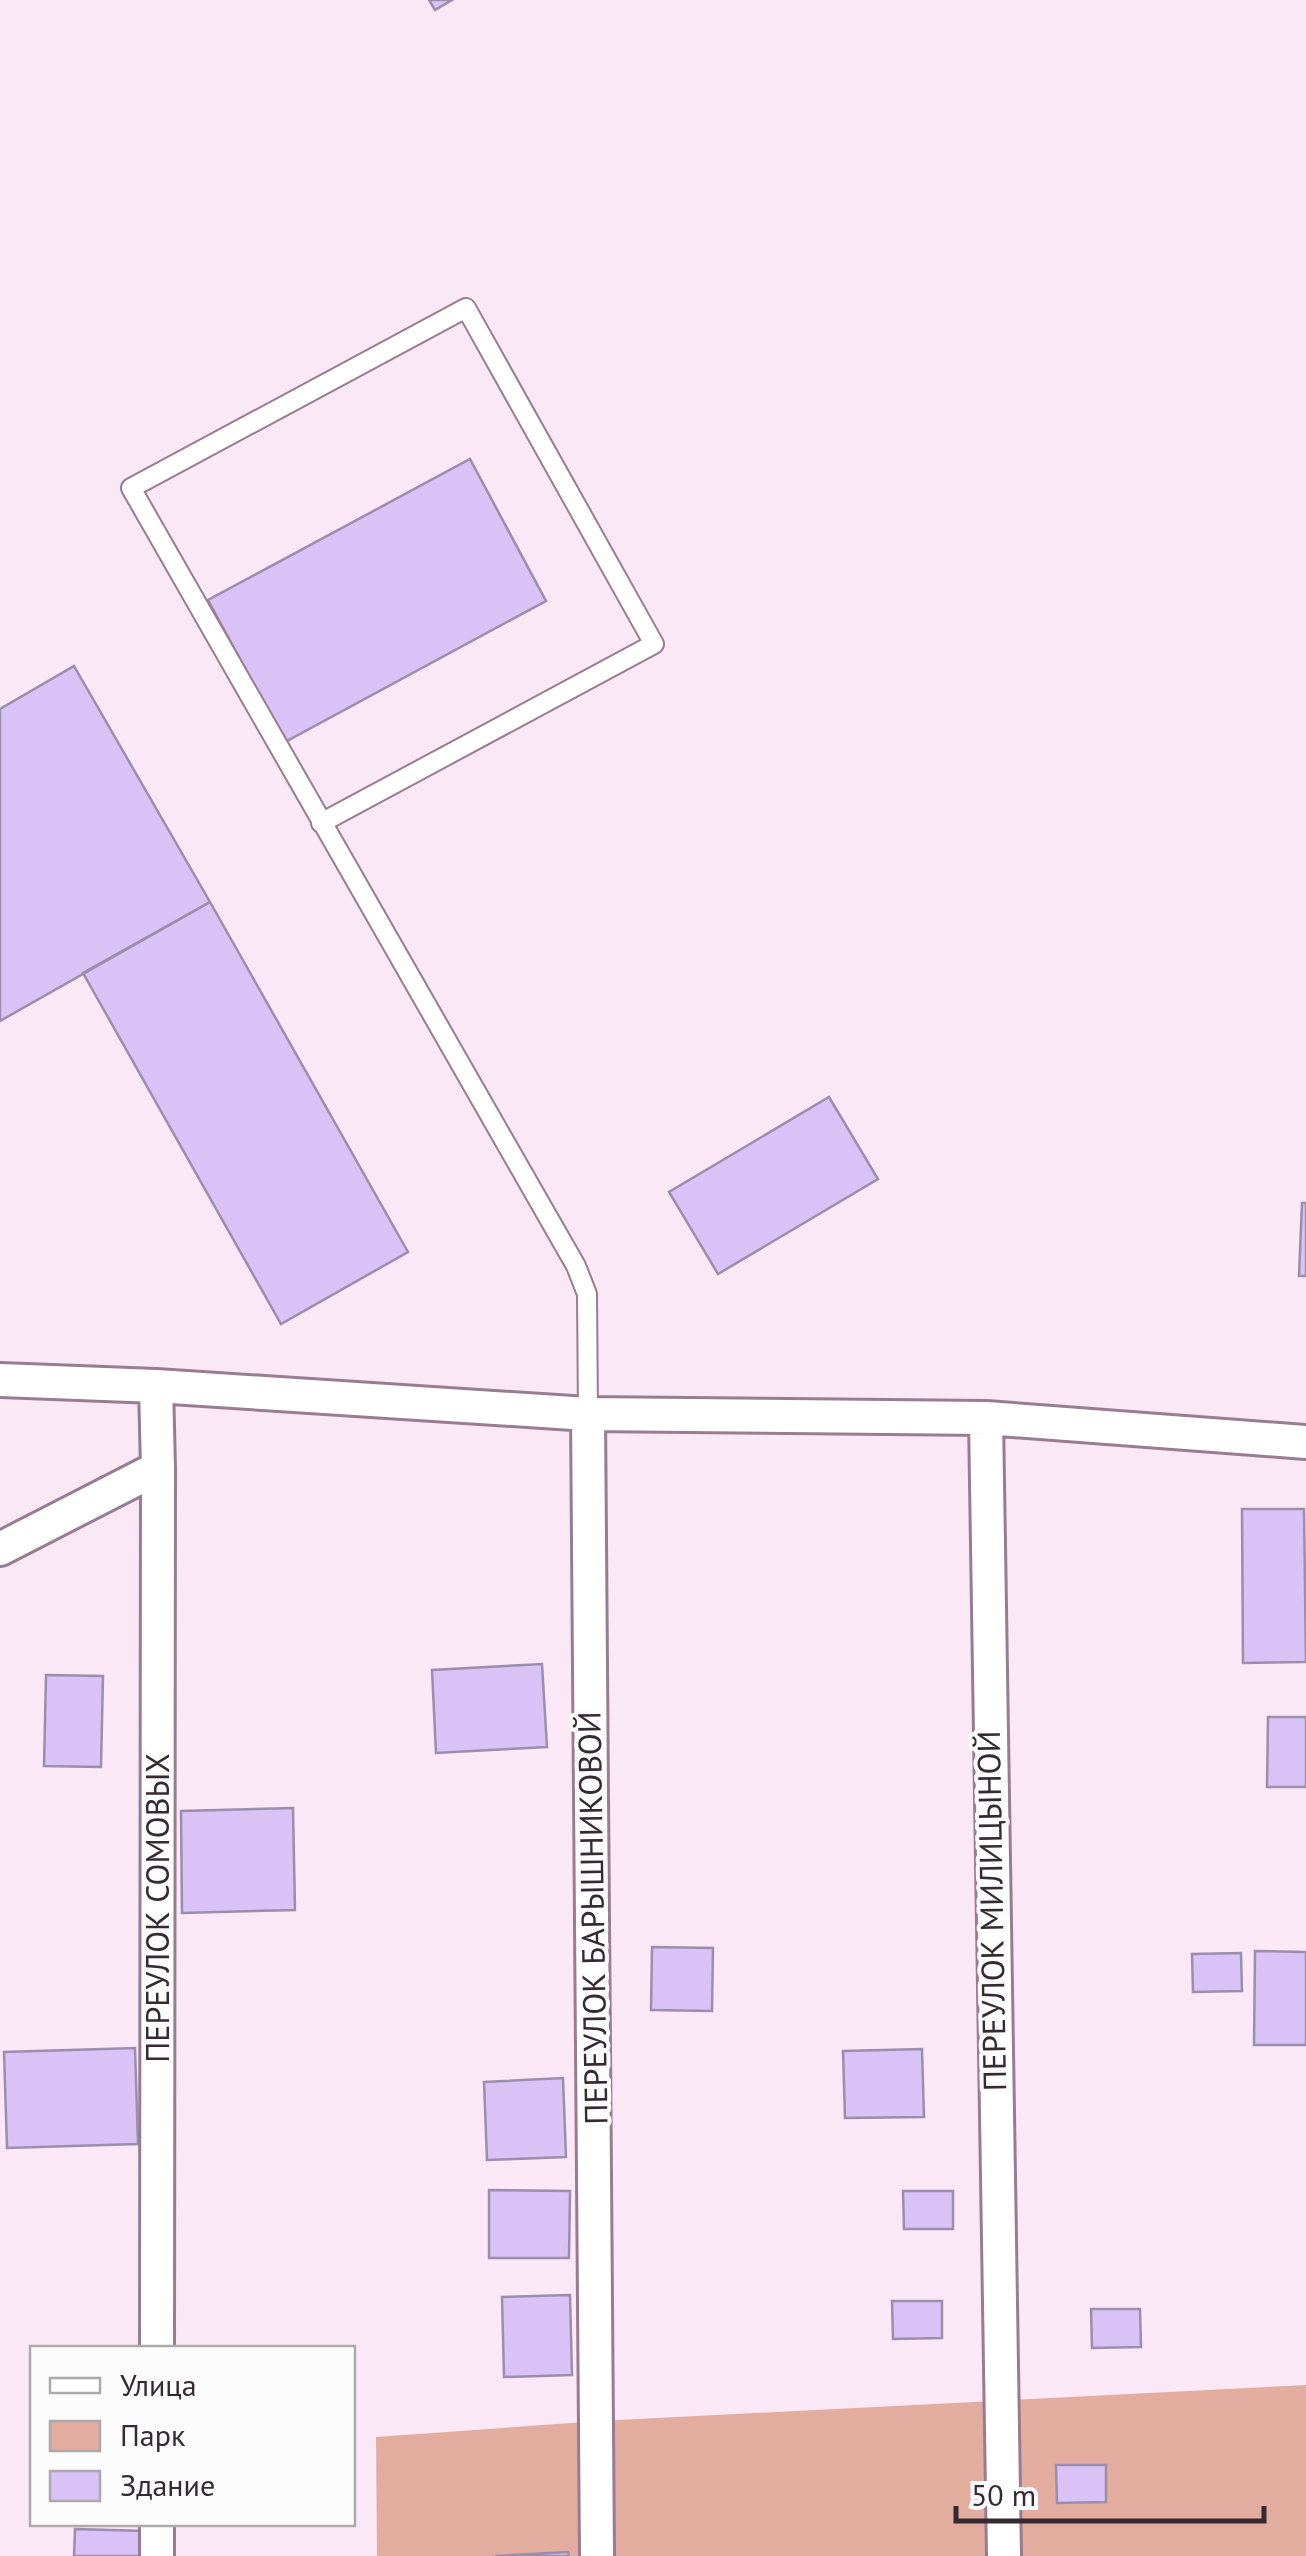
<svg xmlns="http://www.w3.org/2000/svg" width="1306" height="2556" viewBox="0 0 1306 2556" font-family="'PT Sans',sans-serif">
<style>
.green{fill:#e2ad9f}
.building{fill:#d8c2f6;stroke:#9b8eac;stroke-width:2.5}
.lines{fill:none;stroke-linecap:round;stroke-linejoin:round}
.lane-casing{stroke:#987c91;stroke-width:22}
.street-casing{stroke:#987c91;stroke-width:38}
.lane{stroke:#fff;stroke-width:18}
.street{stroke:#fff;stroke-width:32}
.labels{text-anchor:middle;stroke-width:8;stroke-linejoin:round;paint-order:stroke}
.street-label{font-size:32px;fill:#352932;stroke:#fcfcfc}
</style>
<rect width="100%" height="100%" fill="#fbe8f6"/>
<path class="green" d="M1306,2385v171h-929l-1,-119 223,-16z"/>
<path class="building" d="M429,0h23l-17,10z
M470,459l76,142 -261,141 -77,-142z
M74,666l136,236 -210,119v-312z
M210,902l198,350 -127,72 -198,-351z
M829,1097l49,82 -160,95 -49,-82z
M1302,1203h4v73h-7z
M1242,1509h62l2,153 -63,1z
M542,1664l5,83 -111,6 -4,-83z
M46,1675l57,1 -2,91 -57,-1z
M1268,1717h38v70h-39z
M293,1808l2,102 -113,3 -1,-102z
M652,1947l61,1 -1,63 -61,-1z
M1255,1951l51,1v93h-52z
M1241,1953l1,38 -49,1 -1,-38z
M135,2048l3,96 -131,4 -3,-96z
M922,2049l2,68 -79,1 -2,-67z
M563,2078l3,79 -79,3 -3,-78z
M489,2190l81,1 -1,67h-80z
M903,2191h50v38h-49z
M570,2295l2,80 -68,2 -2,-80z
M892,2301h50v37l-49,1z
M1091,2309h49l1,38 -49,1z
M1056,2465h50v37l-49,1z
M75,2529l71,2v25h-72z
M568,2552l1,4h-74z"/>
<g class="lines">
<defs>
<path id="lane" d="M321,823l333,-179 -188,-336 -335,180 445,778 11,28 1,120"/>
<path id="street" d="M0,1380l156,6 432,28 398,4 320,24
M588,1414l9,1142
M986,1418l18,1138
M0,1549l158,-81 -2,-82
M157,2348l1,-880
M157,2556v-32"/>
</defs>
<use href="#lane" class="lane-casing"/>
<use href="#street" class="street-casing"/>
<use href="#lane" class="lane"/>
<use href="#street" class="street"/>
</g>
<g class="labels">
<g class="street-label">
<text transform="translate(158 1908) rotate(-90)" y="11">ПЕРЕУЛОК СОМОВЫХ</text>
<text transform="translate(992 1911) rotate(-91)" y="11">ПЕРЕУЛОК МИЛИЦЫНОЙ</text>
<text transform="translate(593 1918) rotate(-91)" y="11">ПЕРЕУЛОК БАРЫШНИКОВОЙ</text>
</g>
</g>
<rect x="30" y="2346" width="325" height="180" fill="#fcfcfc" stroke="#aca8ab" stroke-width="2.5"/>
<rect x="50" y="2378" width="50" height="15" fill="#ffffff" stroke="#aca8ab" stroke-width="2.5"/>
<text x="120" y="2396" font-size="30" fill="#352932">Улица</text>
<rect x="50" y="2421" width="50" height="30" fill="#e2ad9f" stroke="#aca8ab" stroke-width="2.5"/>
<text x="120" y="2446" font-size="30" fill="#352932">Парк</text>
<rect x="50" y="2471" width="50" height="30" fill="#d8c2f6" stroke="#aca8ab" stroke-width="2.5"/>
<text x="120" y="2496" font-size="30" fill="#352932">Здание</text>
<path d="M956 2506v15h308v-15" fill="none" stroke="#352932" stroke-width="5"/>
<text x="971" y="2506" font-size="30" fill="#352932" stroke="#fcfcfc" stroke-width="8" paint-order="stroke">50 m</text>
</svg>
